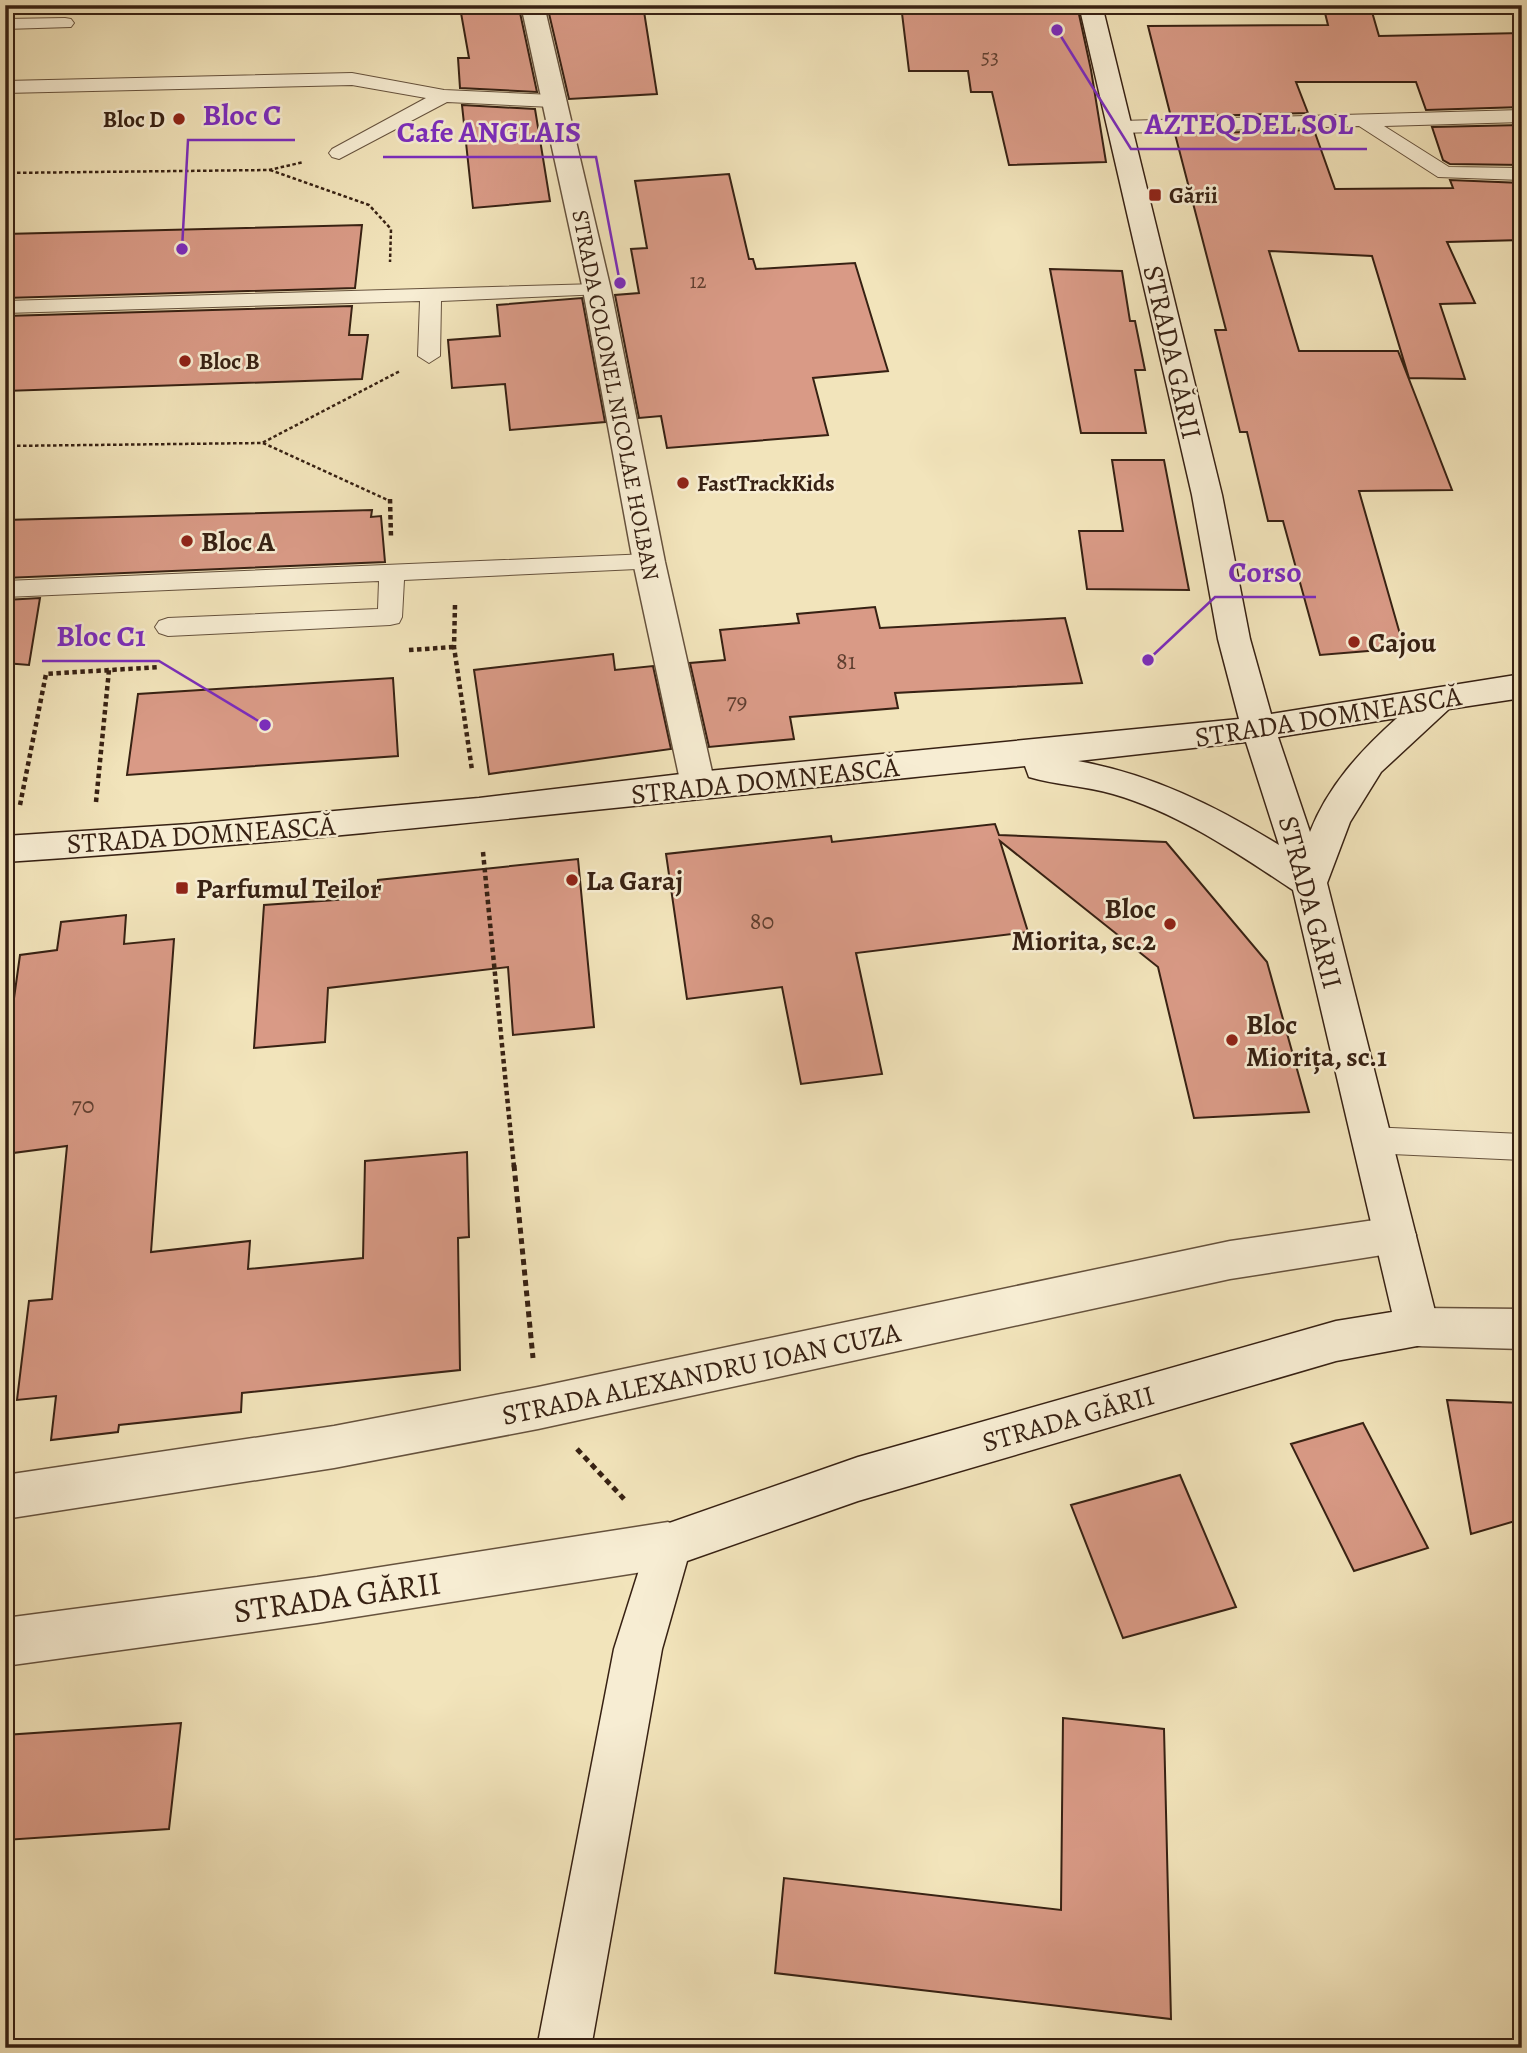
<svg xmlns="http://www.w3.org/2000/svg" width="1527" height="2053" viewBox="0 0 1527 2053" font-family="Alegreya,serif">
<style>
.building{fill:#d99a86;stroke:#372113;stroke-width:2}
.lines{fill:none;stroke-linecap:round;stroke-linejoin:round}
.service-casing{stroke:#66523d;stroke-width:2}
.tertiary-casing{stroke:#66523d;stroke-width:3}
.secondary-casing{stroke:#372113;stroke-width:3}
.path-far2{stroke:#372113;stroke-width:2.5;stroke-dasharray:3.5 2.5;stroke-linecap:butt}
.path-far1{stroke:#372113;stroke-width:4.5;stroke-dasharray:4.5 3.5;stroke-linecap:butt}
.path{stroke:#372113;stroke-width:5;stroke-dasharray:6 4.5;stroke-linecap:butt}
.service{fill:#f7edd3;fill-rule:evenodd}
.tertiary{fill:#f7edd3;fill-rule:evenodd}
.secondary{fill:#f7edd3;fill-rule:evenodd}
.poi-dot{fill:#8f2418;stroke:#f7edd3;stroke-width:2.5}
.labels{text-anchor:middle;stroke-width:5;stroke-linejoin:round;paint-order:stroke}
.far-number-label{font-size:21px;fill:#603f30}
.far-poi-label{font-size:23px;font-weight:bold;fill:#372113;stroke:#f7edd3;text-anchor:start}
.far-street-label{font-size:23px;fill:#372113;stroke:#f7edd3}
.number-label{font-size:24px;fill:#603f30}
.street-label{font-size:28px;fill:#372113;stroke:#f7edd3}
.poi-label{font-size:28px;font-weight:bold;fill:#372113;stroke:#f7edd3;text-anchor:start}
.near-street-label{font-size:33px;fill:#372113;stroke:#f7edd3}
.leader{fill:none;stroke:#7b2cbf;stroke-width:2.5}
.callout-dot{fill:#7b2cbf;stroke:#f7edd3;stroke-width:2.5}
.callout-label{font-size:30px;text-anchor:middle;font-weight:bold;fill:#7b2cbf;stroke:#f7edd3;stroke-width:5;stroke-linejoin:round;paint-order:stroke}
</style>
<rect width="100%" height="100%" fill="#f2e4bb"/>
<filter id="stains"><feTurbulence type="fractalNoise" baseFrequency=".00286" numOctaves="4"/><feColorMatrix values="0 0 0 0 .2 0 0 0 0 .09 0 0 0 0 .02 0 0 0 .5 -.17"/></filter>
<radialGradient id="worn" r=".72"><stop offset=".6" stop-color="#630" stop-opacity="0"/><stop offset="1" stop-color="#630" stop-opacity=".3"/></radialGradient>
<path class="building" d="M547,5h96l14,89 -88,5z
M901,5h176l14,65 15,92 -97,3 -17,-73h-21l-3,-21h-59z
M1323,5h47l9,31 143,-3v74l-96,3 -10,-28h-120l12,31 -137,4 -23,-91 180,-1z
M519,8l18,84 -77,-4 -2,-30h11l-8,-45z
M462,105l73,4 15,92 -77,7z
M1522,125v40l-72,-1 -7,-4 -11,-33z
M1314,130l21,59 118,-1 -3,-8 72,3v57l-75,2 28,61 -35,1 25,75 -56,-1 -37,-122 -103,-5 30,100h99l54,139 -93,1 45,157 -84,7 -37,-134h-15l-21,-89h-7l-25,-102h11l-51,-196z
M729,174l20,85h4l3,10 99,-6 33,108 -75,7 15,57 -161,13 -6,-32 -22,2 -24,-123 24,-2 -8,-44 16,-1 -12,-67z
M362,225l-7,63 -350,10v-64z
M1050,269l72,2 8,50h5l10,49h-10l11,63h-65z
M582,298l23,124 -95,8 -5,-46 -53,4 -4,-48 52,-4 -3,-31z
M352,306l-3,29h19l-6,44 -357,12v-75z
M1112,460h52l25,130 -102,-1 -8,-58h44z
M372,510l-1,7 10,-1 4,46 -380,16v-58z
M40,598l-11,67 -24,-2v-63z
M875,607l5,21 185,-10 17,65 -187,10 3,15 -108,9 4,22 -85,8 -19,-84 35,-3 -5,-30 79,-7 -2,-9z
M613,654l2,16 38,-4 18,83 -182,25 -15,-104z
M393,678l5,78 -271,19 11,-81z
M995,824l4,11 167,7 101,120 42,150 -115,6 -36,-151 -158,-126 28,91 -172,21 26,121 -81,10 -19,-97 -95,12 -21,-145 165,-18 1,6z
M578,859l16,168 -81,8 -5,-68 -180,21 -3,54 -71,6 10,-143 114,-8v-17z
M126,915l-2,29 50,-5 -23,313 99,-11 -2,28 115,-11 2,-97 102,-9 2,85 -11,1 2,132 -218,23 -1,19 -122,13 -1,7 -67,8 5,-44 -39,4 12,-99 23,-2 15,-153 -62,8v-91l15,-108 37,-5 4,-28z
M1447,1400l75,3v116l-51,15z
M1363,1423l65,125 -74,23 -63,-127z
M1180,1475l56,132 -113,31 -52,-133z
M1063,1718l101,11 7,290 -396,-46 9,-95 277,32z
M181,1723l-12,106 -164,11v-105z"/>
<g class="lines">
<defs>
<path id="service" d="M65,18l6,1 3,4 -3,4 -66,2v-10z
M352,73l92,17 109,5 9,6 -9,6 -106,-5 -108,57 -7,-2 -3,-4 3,-4 94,-51 -74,-13 -347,8v-12z
M1522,110v12l-138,4 65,41 73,1v12l-84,-3 -79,-51 -238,7 -10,-6 10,-6z
M597,284l11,6 -4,4 -163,7 -1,55 -11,7 -11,-7 2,-55 -415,12v-12z
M649,554l9,2 3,6 -3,6 -254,12 -2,37 -3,6 -9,2 -222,11 -9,-3 -4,-6 4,-6 9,-3 210,-9 1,-28 -374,16v-16z
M1370,1127l152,7v26l-152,-7 -11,-4 -5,-9 5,-9z"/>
<path id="tertiary" d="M521,5h23l67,285 54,272 50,223 -5,9 -12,4 -12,-4 -5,-9 -48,-223 -50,-272z
M1395,1217l15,5 6,13 -6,13 -15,5 -165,26 -692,150 -204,39 -329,51v-44l329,-49 204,-39 692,-146z
M1417,1308l105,1v40l-105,-3 -15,-5 -7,-14 7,-14z
M668,1522l16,7 7,16 -7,16 -16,7 -351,55 -312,43v-48l312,-41z"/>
<path id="secondary" d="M1079,5h23l120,490 28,144 21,75 251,-40v24l-73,11 -68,63 -31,50 -23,61 112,444 -7,14 -15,5 -81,15 -478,140 -171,60 -25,88 -71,399h-54l77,-399 38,-120 206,-72 478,-136 56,-9 -99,-422c-56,-37 -114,-77 -180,-96 -28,-8 -57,-9 -84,-17l-4,-11c-340,33 -679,74 -1020,96v-26l185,-12 289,-26 219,-26 541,-53 -21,-80 -26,-144zM1397,718c-36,32 -69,68 -87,114l-32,-95zM1246,742l33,103c-63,-39 -128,-71 -201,-84z"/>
</defs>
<use href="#service" class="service-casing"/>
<use href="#tertiary" class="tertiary-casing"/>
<use href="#secondary" class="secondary-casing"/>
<path class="path-far2" d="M270,170l99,35 22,24 -1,33
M5,173l264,-3 35,-8
M263,443l127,58
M5,446l257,-3 138,-72"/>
<path class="path-far1" d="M390,499l1,38
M455,605l-1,42 18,123
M409,650l45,-3
M96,802l13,-132
M20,805l26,-131 113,-7
M483,852l31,315"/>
<path class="path" d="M514,1165l19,193
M577,1449l47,50"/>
<use href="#service" class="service"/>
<use href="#tertiary" class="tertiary"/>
<use href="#secondary" class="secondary"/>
</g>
<g class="poi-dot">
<circle cx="179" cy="119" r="7"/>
<rect x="1148" y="188" width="14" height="14" rx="3.5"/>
<circle cx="185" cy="361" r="7"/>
<circle cx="683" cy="483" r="7"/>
<circle cx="187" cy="541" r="7"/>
<circle cx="1354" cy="642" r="7"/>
<circle cx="572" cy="880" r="7"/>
<rect x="175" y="881" width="14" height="14" rx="3.5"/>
<circle cx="1170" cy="924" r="7"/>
<circle cx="1232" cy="1040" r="7"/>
</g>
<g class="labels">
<g class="far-number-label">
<text x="990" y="64">53</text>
<text x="698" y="288">12</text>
</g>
<g class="far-poi-label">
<text x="165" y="127" text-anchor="end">Bloc D</text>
<text x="1169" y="203">Gării</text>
<text x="199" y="369">Bloc B</text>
<text x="697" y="491">FastTrackKids</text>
</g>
<g class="far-street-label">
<text transform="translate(616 395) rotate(79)" y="8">STRADA COLONEL NICOLAE HOLBAN</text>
</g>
<g class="number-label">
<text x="846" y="669">81</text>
<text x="737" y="709">79</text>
<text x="762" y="929">80</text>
<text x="83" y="1113">70</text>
</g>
<g class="street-label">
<text transform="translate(1173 352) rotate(77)" y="10">STRADA GĂRII</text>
<text transform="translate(1328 716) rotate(-9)" y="10">STRADA DOMNEASCĂ</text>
<text transform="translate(765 780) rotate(-6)" y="10">STRADA DOMNEASCĂ</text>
<text transform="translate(201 834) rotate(-4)" y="10">STRADA DOMNEASCĂ</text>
<text transform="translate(1311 902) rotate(75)" y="10">STRADA GĂRII</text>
<text transform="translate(701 1373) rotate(-12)" y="10">STRADA ALEXANDRU IOAN CUZA</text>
<text transform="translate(1068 1418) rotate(-16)" y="10">STRADA GĂRII</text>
</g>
<g class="poi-label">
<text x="201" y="551">Bloc A</text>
<text x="1368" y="652">Cajou</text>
<text x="586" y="890">La Garaj</text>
<text x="196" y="898">Parfumul Teilor</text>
<text x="1156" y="918" text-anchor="end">Bloc<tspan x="1156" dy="32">Miorita, sc.2</tspan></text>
<text x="1246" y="1034">Bloc<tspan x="1246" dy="32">Miorița, sc.1</tspan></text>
</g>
<g class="near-street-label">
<text transform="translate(337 1596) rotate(-8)" y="12">STRADA GĂRII</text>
</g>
</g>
<path class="leader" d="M182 249L188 140H295M1057 30L1131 149H1367M620 283L596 157H383M1148 660L1215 597H1316M265 725L159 661H42"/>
<g class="callout-dot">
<circle cx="182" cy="249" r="7"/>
<circle cx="1057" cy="30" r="7"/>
<circle cx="620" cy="283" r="7"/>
<circle cx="1148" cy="660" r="7"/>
<circle cx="265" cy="725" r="7"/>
</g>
<g class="callout-label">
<text x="242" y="125">Bloc C</text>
<text x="1249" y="134">AZTEQ DEL SOL</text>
<text x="489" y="142">Cafe ANGLAIS</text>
<text x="1265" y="582">Corso</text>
<text x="101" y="646">Bloc C1</text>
</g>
<rect width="1527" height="2053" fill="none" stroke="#f2e4bb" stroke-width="28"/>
<rect x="7" y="7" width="1513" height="2039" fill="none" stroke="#372113" stroke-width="3.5"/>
<rect x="14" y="14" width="1499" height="2025" fill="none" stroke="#372113" stroke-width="2"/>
<rect width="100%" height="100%" filter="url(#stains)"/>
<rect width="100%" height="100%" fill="url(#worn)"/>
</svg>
